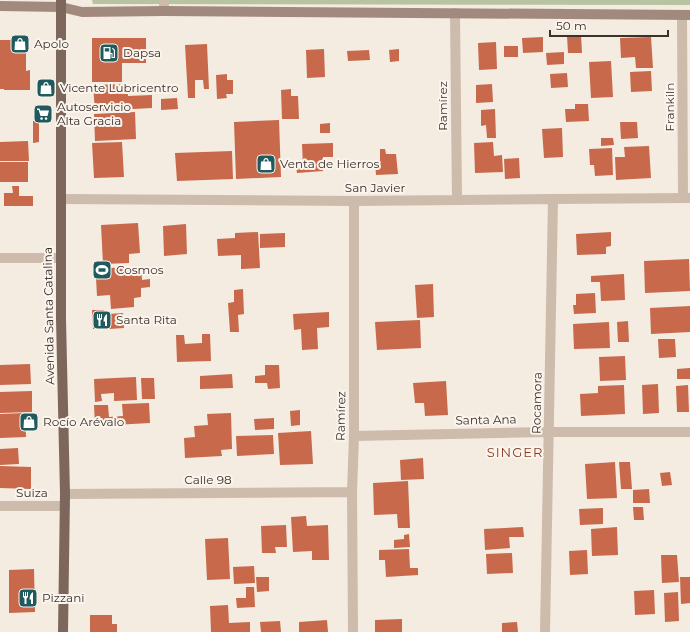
<svg xmlns="http://www.w3.org/2000/svg" width="690" height="632" viewBox="0 0 690 632" font-family="Montserrat,sans-serif">
<style>
.green{fill:#b8c4a0}
.building{fill:#c8694b}
.lines{fill:none;stroke-linecap:round;stroke-linejoin:round}
.street{stroke:#cdbbac;stroke-width:10}
.secondary{stroke:#a18a7d;stroke-width:10}
.primary{stroke:#7d675c;stroke-width:10}
.labels{text-anchor:middle;stroke-width:4;stroke-linejoin:round;paint-order:stroke}
.poi-label{font-size:12px;fill:#3b302b;stroke:#fbf5ee;text-anchor:start}
.street-label{font-size:12px;fill:#3b302b;stroke:#fbf5ee}
.neighbourhood-label{font-size:13px;letter-spacing:1px;fill:#8c3b22;stroke:#fbf5ee}
</style>
<rect width="100%" height="100%" fill="#f4ebe1"/>
<path class="green" d="M92,0h598v5l-597,-1z"/>
<path class="building" d="M581,35l1,18h-14l-1,-17z
M543,37v15l-20,1 -1,-15z
M651,37l2,31h-17l-1,-11 -14,1 -1,-20z
M92,38h54v25h-24v19h-30z
M0,40h26v31l4,-1v20h-26v-1h-4z
M496,42l1,27 -18,1 -1,-27z
M207,44l2,45h-5l-1,-9h-8v18h-7l-3,-53z
M504,46h14v11h-14z
M324,49l1,28 -18,1 -1,-28z
M399,49v12l-9,1 -1,-12z
M369,50l1,10 -22,1 -1,-10z
M564,52v12l-17,1 -1,-12z
M611,61l2,36 -22,1 -2,-36z
M651,71l1,20 -21,1 -1,-20z
M567,73l1,14 -17,1 -1,-14z
M227,74v6h6v14h-7l1,4 -10,1 -1,-24z
M127,84l1,12 24,-1v13l-57,3 -2,-26z
M492,84l1,18 -17,1v-18z
M291,89v7h7l1,23h-17l-1,-29z
M177,98l1,11 -17,1v-11z
M575,104h13l1,17 -23,1 -1,-13h10z
M495,109l1,29h-9l-1,-13 -5,1v-16z
M135,112l1,27 -41,2 -1,-27z
M279,120l2,57 -45,2 -2,-57z
M33,121h6v21l-6,1z
M620,122h17l1,16 -17,1z
M330,123v10h-10v-9z
M562,128l1,29 -19,1 -2,-29z
M601,138h12l1,7 -13,1z
M28,141l1,20h-29v-19z
M122,142l2,35 -30,1 -2,-35z
M493,142l1,14 8,-1 1,17 -28,1 -1,-30z
M333,143v14h-10v14l-26,2 -1,-6h7l-1,-23z
M649,146l2,32 -35,2 -1,-23h10l-1,-10z
M612,148l1,27 -18,1 -1,-11h-4l-1,-16z
M380,149h5l1,5h10l2,20 -22,1 -1,-14h5z
M232,151l1,28 -56,2 -2,-28z
M519,158l1,20 -15,1 -1,-20z
M0,162h28v20h-28z
M12,186h7v10h14v10h-29v-13h9z
M138,223l2,30 -11,1v9l-26,1 -2,-39z
M186,224l1,30 -23,2 -1,-30z
M258,232l2,36 -19,1v-14l-23,1 -1,-17 18,-1v-5z
M611,232v14l-5,1v7l-29,1 -1,-21z
M285,233v14l-25,1v-14z
M689,259l1,32 -45,2 -1,-32z
M141,267l1,13 8,-1v8l-9,1v9l-7,1v9l-23,2 -1,-14 -13,1 -1,-18 14,-1 -1,-9z
M624,274l1,26 -24,1 -1,-19h-9v-6z
M433,284l1,33 -17,1 -2,-33z
M243,289l1,25 -6,1 1,17h-9l-2,-29 6,-1v-12z
M595,293l1,20 -22,1 -1,-9h3v-11z
M690,306v26l-39,2 -1,-26z
M92,310h12l1,18 -12,1z
M329,312v15l-12,1 1,21 -16,1 -1,-21 -7,1 -1,-16z
M123,313l1,15 -15,1 -1,-15z
M420,320l1,28 -44,2 -2,-28z
M628,321l1,21h-11l-1,-20z
M609,322l1,26 -36,1 -1,-25z
M202,334h8l1,27 -34,1 -1,-27h8l1,9 17,-1z
M658,339h17l1,18 -17,1z
M625,356l1,24 -26,1 -1,-24z
M30,364l1,20 -31,1v-20z
M265,365h14l1,23 -12,1 -1,-6h-12v-7l10,-1z
M690,368v11h-13v-10z
M232,374l1,14 -33,1v-13z
M136,377l1,23 -23,1v-8l-13,1 1,7 -7,1 -1,-23z
M141,378h13l1,21h-13z
M446,381l2,34 -23,1 -1,-13h-9l-2,-20z
M658,384l1,29 -16,1 -1,-29z
M624,385l1,29 -44,2 -1,-22 18,-1v-7z
M688,385l1,27h-12l-1,-26z
M32,391v21l-32,1v-21z
M149,403l1,20 -55,3 -1,-21h14l1,12 14,-1 -1,-12z
M300,410v15l-9,1 -1,-15z
M25,413l1,24 -26,1v-24z
M231,413l1,36 -11,1 1,6 -37,2 -1,-20 11,-1 -1,-11 14,-1 -1,-11z
M274,418v11l-19,1 -1,-11z
M311,431l2,33 -33,1 -2,-32z
M273,435l1,19 -37,2 -1,-20z
M18,448l1,16 -19,1v-16z
M423,458l1,21 -23,1 -1,-20z
M615,462l2,36 -30,1 -2,-35z
M619,462h11l2,27h-11z
M0,466l31,1v22l-31,-1z
M670,472l2,13 -10,1 -2,-13z
M408,481l2,47h-12l-1,-14 -23,1 -1,-32z
M649,489l1,14h-17v-13z
M633,507h10l1,13h-10z
M603,508v16l-23,1 -1,-16z
M306,516l1,10 21,-1 1,35h-17v-9l-19,1 -2,-35z
M286,525l1,22h-12l1,6h-14l-1,-27z
M523,527l1,10h-15l1,11 -25,2 -1,-21z
M617,527l1,28 -26,1 -1,-27z
M409,534l1,13 -16,1v-8l10,-1v-4z
M228,538l2,41 -23,1 -2,-41z
M409,549l1,19h8v7l-32,2 -1,-17h-6v-10z
M587,550l1,24 -18,1 -1,-24z
M512,553l1,20 -26,1 -1,-20z
M661,555h16l2,27 -17,1z
M254,566l1,17 -21,1 -1,-17z
M34,569l1,43 -26,1v-43z
M256,577h13v14l-12,1z
M680,577h10v26l-9,1z
M246,587h8l1,20 -18,1 -1,-10h10z
M654,590l1,24 -20,1 -1,-24z
M678,592l1,29 -14,1 -1,-29z
M228,605l1,18 21,-1v10h-39l-1,-26z
M90,615h22v9h5v8h-27z
M402,619v13h-27v-12z
M327,620l1,12h-29v-10z
M280,621l1,11h-20l-1,-10z
M517,622l1,10h-16v-9z"/>
<g class="lines">
<path class="street" d="M164,0v11
M455,13l2,187
M682,15l1,183
M61,199l293,2 199,-2 137,-1
M0,258h61
M354,436l195,-4h141
M65,494l287,-2
M0,506h65
M353,632l-1,-140 2,-56v-235
M545,632l8,-433"/>
<path class="secondary" d="M0,6l61,1 21,5 82,-1 526,4"/>
<path class="primary" d="M61,0v319l4,175 -2,138"/>
</g>
<defs>
<symbol id="shop-square" viewBox="-11 -11 22 22"><rect x="-9" y="-9" width="18" height="18" rx="4" fill="#1f5a5e" stroke="#fbf5ee"/><path d="M-5-2.5h2.3a2.7 3.5 0 0 1 5.4 0H5L5.5 6h-11ZM-1.5-2.5h3a1.5 2.3 0 0 0-3 0Z" fill="#fff"/></symbol>
<symbol id="fuel-square" viewBox="-11 -11 22 22"><rect x="-9" y="-9" width="18" height="18" rx="4" fill="#1f5a5e" stroke="#fbf5ee"/><path d="M-5.5-6h7V0h2V4h1.3V-2.5L3-4.5l.8-.8L6-3V5H2.5V1h-1V6h-7ZM-4.2-4.7v3.2H.2V-4.7Z" fill="#fff"/></symbol>
<symbol id="supermarket-square" viewBox="-11 -11 22 22"><rect x="-9" y="-9" width="18" height="18" rx="4" fill="#1f5a5e" stroke="#fbf5ee"/><path d="M-6-5.5h2.5l.6 2H6L4.5 2H-2.5L-4.4-4H-6ZM-1.5 3.2a1.3 1.3 0 1 0 .1 0ZM3 3.2a1.3 1.3 0 1 0 .1 0Z" fill="#fff"/></symbol>
<symbol id="stadium-square" viewBox="-11 -11 22 22"><rect x="-9" y="-9" width="18" height="18" rx="4" fill="#1f5a5e" stroke="#fbf5ee"/><path d="M0-5a6.5 5 0 1 0 0 10a6.5 5 0 1 0 0-10ZM-3.5-1.8h7v3.6h-7Z" fill="#fff"/></symbol>
<symbol id="restaurant-square" viewBox="-11 -11 22 22"><rect x="-9" y="-9" width="18" height="18" rx="4" fill="#1f5a5e" stroke="#fbf5ee"/><path d="M-5-6h1v4h1v-4h1v4h1v-4h1v5L-1.5 .5V6h-2V.5L-5-1ZM5-6V6H3V1.5H1.5Q1.5-4 5-6Z" fill="#fff"/></symbol>
</defs>
<g fill-rule="evenodd">
<use href="#shop-square" x="9" y="33" width="22" height="22"/>
<use href="#fuel-square" x="98" y="42" width="22" height="22"/>
<use href="#shop-square" x="35" y="77" width="22" height="22"/>
<use href="#supermarket-square" x="32" y="103" width="22" height="22"/>
<use href="#shop-square" x="255" y="153" width="22" height="22"/>
<use href="#stadium-square" x="91" y="259" width="22" height="22"/>
<use href="#restaurant-square" x="91" y="309" width="22" height="22"/>
<use href="#shop-square" x="18" y="411" width="22" height="22"/>
<use href="#restaurant-square" x="17" y="587" width="22" height="22"/>
</g>
<g class="labels">
<g class="poi-label">
<text x="34" y="48">Apolo</text>
<text x="123" y="57">Dapsa</text>
<text x="60" y="92">Vicente Lubricentro</text>
<text x="57" y="111">Autoservicio<tspan x="57" dy="14">Alta Gracia</tspan></text>
<text x="280" y="168">Venta de Hierros</text>
<text x="116" y="274">Cosmos</text>
<text x="116" y="324">Santa Rita</text>
<text x="43" y="426">Rocío Arévalo</text>
<text x="42" y="602">Pizzani</text>
</g>
<g class="street-label">
<text transform="translate(443 106) rotate(-90)" y="4">Ramírez</text>
<text transform="translate(670 107) rotate(-90)" y="4">Frankiln</text>
<text x="375" y="192">San Javier</text>
<text transform="translate(49 316) rotate(-91)" y="4">Avenida Santa Catalina</text>
<text transform="translate(537 403) rotate(-89)" y="4">Rocamora</text>
<text transform="translate(341 416) rotate(-89)" y="4">Ramírez</text>
<text transform="translate(486 420) rotate(-1)" y="4">Santa Ana</text>
<text x="208" y="484">Calle 98</text>
<text x="32" y="497">Suiza</text>
</g>
<g class="neighbourhood-label">
<text x="515" y="457">SINGER</text>
</g>
</g>
<path d="M550 30v6h118v-6" fill="none" stroke="#3b302b" stroke-width="2"/>
<text x="556" y="30" font-size="12" fill="#3b302b" stroke="#fbf5ee" stroke-width="3" paint-order="stroke">50 m</text>
</svg>
